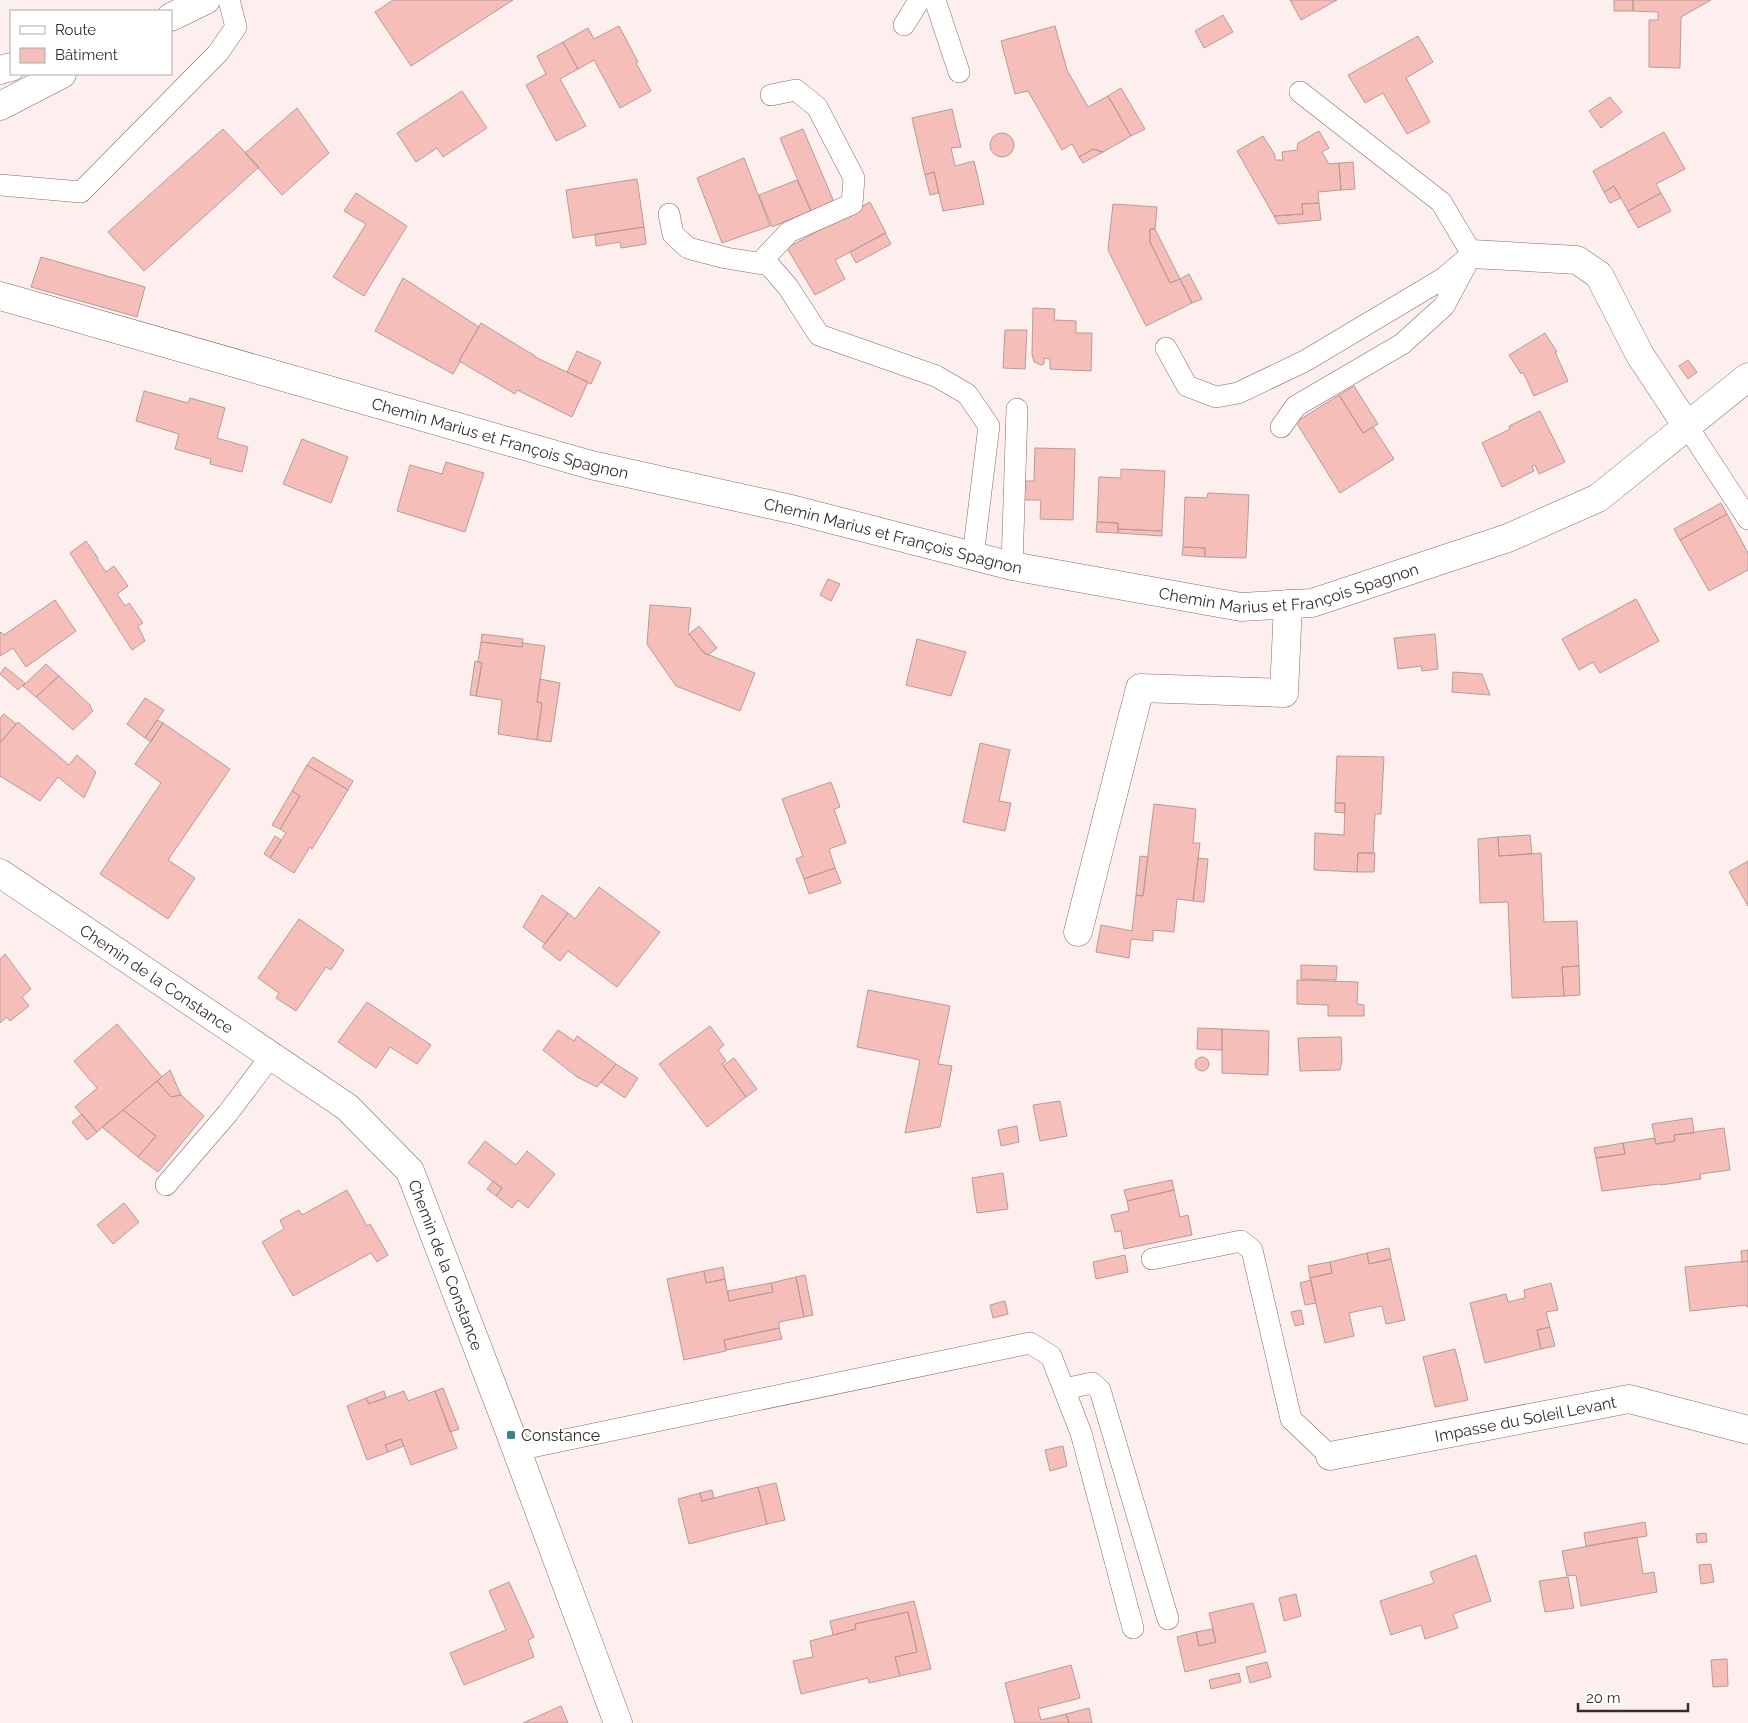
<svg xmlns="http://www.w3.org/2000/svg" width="1748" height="1723" viewBox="0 0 1748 1723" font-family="Raleway,sans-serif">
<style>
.building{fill:#f6beb9;stroke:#b89b98}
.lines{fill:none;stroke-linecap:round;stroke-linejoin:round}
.service-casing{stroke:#876b69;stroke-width:22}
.minor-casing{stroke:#876b69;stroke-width:29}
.tertiary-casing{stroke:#876b69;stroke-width:29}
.service{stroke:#fff;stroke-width:21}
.minor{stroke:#fff;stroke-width:28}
.tertiary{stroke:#fff;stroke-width:28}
.poi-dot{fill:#3b838a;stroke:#fff;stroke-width:2}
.labels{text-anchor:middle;stroke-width:4;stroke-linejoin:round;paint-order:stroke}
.street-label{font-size:16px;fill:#382c2b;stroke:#fff}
.poi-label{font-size:16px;fill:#382c2b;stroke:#fff;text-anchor:start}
</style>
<rect width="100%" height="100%" fill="#fcefed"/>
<path class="building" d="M393,0h120l-102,66 -36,-54z
M1290,0h47l-36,20z
M1614,0h19v11h-19z
M1633,0h78l-30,17 -1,51 -31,-1v-47h9v-8l-25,-1z
M1223,15l10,17 -29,16 -9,-17z
M619,26l19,36 -2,1 15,28 -31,17 -26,-48 -16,9 -15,-27 25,-14 6,11z
M1055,26l12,44 21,37 20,-11 23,40 -28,16 -10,-3 -14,8 -7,-13 -10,6 -34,-59 -13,3 -14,-53z
M1418,36l15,26 -27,16 24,44 -23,12 -24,-41 -18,10 -17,-28z
M563,42l15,27 -18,10 26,47 -30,15 -30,-56 20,-11 -9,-18z
M1121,88l24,41 -14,7 -23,-40z
M462,91l25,37 -44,29 -6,-9 -21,14 -19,-29z
M1610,97l12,15 -21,16 -12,-17z
M297,108l32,45 -47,42 -37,-42z
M952,109l9,38 -10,1 4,18 19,-5 10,43 -41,7 -9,-39 -9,3 -13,-57z
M223,129l36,38 -115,104 -36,-39z
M803,129l31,73 -23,9 -31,-73z
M1319,131l10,17 -7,4 7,12 10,-1 2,27 -23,2 1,11 -17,1 1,10 -29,2 -37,-65 26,-15 12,19v5h8l-1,-8 15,-2 1,-7z
M1664,132l21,37 -29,15 5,9 -33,18 -14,-25 -10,6 -11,-21z
M990 145a12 12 0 1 1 24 0a12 12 0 1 1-24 0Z
M1093,149l10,3 -20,11 -4,-6z
M744,158l26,68 -48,17 -25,-65z
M1353,162l2,27 -14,1 -2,-27z
M934,172l5,21 -9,2 -5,-20z
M637,179l7,48 -71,11 -7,-48z
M797,180l14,31 -39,16 -13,-32z
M1614,186l7,12 -11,5 -6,-11z
M356,193l51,33 -43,70 -31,-19 33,-53 -22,-13z
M1661,193l10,18 -33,17 -10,-17z
M870,202l16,31 -51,27 10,19 -30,16 -28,-47z
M1319,203l2,17 -43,4 -4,-8 29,-2 -1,-10z
M1113,204l44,3 -2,22h-5v13l20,41 10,-4 12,24 -46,23 -38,-76z
M644,227l2,17 -25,4 -1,-6 -24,4 -1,-12z
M1150,229h5l25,50 -10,4 -20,-41z
M885,233l6,11 -35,19 -6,-11z
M41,257l104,30 -8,30 -106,-30z
M1189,274l13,25 -10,4 -12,-24z
M403,278l76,49 -20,34 1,1 -7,12 -78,-43z
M1033,308l22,1 -1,11 22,1v12h16l-1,38 -41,-2v-10l-6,-1v6l-3,1 -7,-3 -2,-8z
M481,323l54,33v1l53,25 -16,35 -55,-27 -2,4 -56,-33z
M1005,330h22l-2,39 -22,-1z
M1545,333l12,19h-2l13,29 -34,15 -11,-24 -2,2 -12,-19z
M577,351l24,11 -10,22 -24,-12z
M1688,360l9,12 -9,7 -9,-13z
M1354,386l24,38 -15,9 -24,-38z
M144,391l44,12 2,-5 35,10 -8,30 31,9 -6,25 -32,-8 1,-5 -36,-10 4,-15 -43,-13z
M1339,395l24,38 10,-6 21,32 -54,34 -44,-71z
M1540,411l25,51 -26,12 -4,-9 -3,1 2,5 -32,16 -20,-44 28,-14 -1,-3z
M302,439l46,18 -17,46 -48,-19z
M1035,448l40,1 -2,71 -33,-1 1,-19h-17l1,-19h9z
M446,462l38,11 -19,59 -68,-21 13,-46 32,9z
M1121,469l44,2 -3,60 -44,-2v-6l-21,-1 2,-45 22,1z
M1208,493l41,2 -3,63 -41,-1v-9l-22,-1 2,-50 22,1z
M1721,503l6,11 -47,26 -6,-11z
M1727,514l21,39v17l-39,21 -29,-51z
M1097,522l21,1v10l-22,-1z
M1118,529l44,2v5l-44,-3z
M86,541l12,17 -1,1 9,13 8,-6 14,20 -11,8 8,12 4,-3 14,20 -5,3 7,15 -13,9 -62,-97z
M1183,547l22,1v9l-23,-2z
M828,579l12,5 -9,17 -11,-6z
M1636,599l23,42 -59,32 -7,-11 -14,8 -17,-31z
M55,600l21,31 -50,36 -13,-19 -13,8v-23l1,-1 3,3z
M650,605l41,3 -3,25 16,20 51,20 -15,38 -64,-25 -29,-42z
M699,626l18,22 -9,7 -4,-2 -15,-19z
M482,634l41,5 -1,8 -41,-5z
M1435,634l3,35 -16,2 -1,-5 -23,3 -4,-31z
M917,639l49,13 -15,44 -45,-11z
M481,642l41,5 1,-4 22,3 -8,56 5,1 -5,37 -39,-6 4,-34 -26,-4 6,-33 -4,-1z
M475,661l7,2 -6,33 -6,-1z
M46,664l13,12 -23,21 -13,-11z
M5,667l20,16 -7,7 -18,-16z
M1453,672l29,2 8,21 -38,-3z
M59,676l32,30 -1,1 3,4 -20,19 -37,-33z
M540,679l20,4 -9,59 -14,-2 5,-37 -5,-1z
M145,698l19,12 -19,28 -18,-14z
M4,714l12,10 -16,19v-25z
M157,720l6,3 -12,19 -6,-4z
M18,722l51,43 8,-10 19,17 -12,26 -26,-21 -18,24 -40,-25v-33z
M163,723l67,46 -62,91 27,18 -27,41 -68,-45 61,-91 -26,-19z
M980,743l30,7 -11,51 12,2 -6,28 -42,-9z
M1337,756l47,1 -3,57h-6l-2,39h-15l-1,19 -43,-2 1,-37 29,2 1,-32h-10z
M313,757l40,24 -5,9 -41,-25z
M307,765l41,25 -36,59 -2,-2 -16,26 -24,-15 16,-25 -6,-4 20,-33 -8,-5z
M831,782l9,25 -6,2 12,34 -17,6 6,19 -31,11 -8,-20 7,-3 -21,-57z
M292,791l8,5 -20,33 -8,-4z
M1335,803h10l-1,10 -9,-1z
M1154,804l42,5 -3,34h7l-7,58 -16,-2 -3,33 -21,-2v11l-22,-2 -2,19 -33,-6 5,-27 31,6 4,-36 7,1z
M1530,835l2,19 -33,2 -1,-19z
M275,836l6,4 -11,18 -6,-4z
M1498,837l1,19 42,-3 3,69 33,-1 2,45 -17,1 2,29 -52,2 -4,-96 -28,1 -2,-64z
M1358,853h17l-1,19h-17z
M1140,856l8,1 -5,39 -7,-1z
M1198,858l10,1 -4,43 -11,-1z
M1748,861v45l-19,-34z
M835,868l6,15 -32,11 -5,-15z
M599,887l61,45 -43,55 -49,-36 -8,10 -18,-14 26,-34 7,6z
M542,895l26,18 -23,31 -22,-17z
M299,919l45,31 -13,20 -5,-3 -30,44 -20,-13 3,-5 -21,-15z
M5,954l26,35 -9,8 7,9 -19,15 -3,-4 -7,6v-64z
M1301,965l36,1 -1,14 -35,-1z
M1579,966l1,29 -16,1 -2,-29z
M1297,980l61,2 -1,22 7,1v11h-36v-11l-31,-1z
M868,990l82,16 -12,58 14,2 -12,61 -35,6 15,-73 -63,-13z
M367,1002l64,43 -14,19 -27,-17 -14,21 -38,-26z
M117,1024l45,53 -65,55 -22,-25 22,-19 -23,-27z
M710,1026l14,19 -6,5 8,11 -4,3 24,33 -39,30 -48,-63z
M1198,1028l24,1v21l-25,-1z
M1222,1029l47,2 -1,44 -46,-2z
M558,1030l16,11 3,-5 39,28 -19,23 -20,-10 -34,-27z
M1341,1037l1,23 -2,10 -40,1 -2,-33z
M1195 1064a7 7 0 1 1 14 0a7 7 0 1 1-14 0Z
M734,1058l23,31 -11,8 -23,-31z
M616,1064l22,14 -13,20 -24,-16z
M170,1070l11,25 -10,2 -14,-16z
M157,1081l14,16 10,-2 23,21 -46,56 -20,-15 18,-21 -33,-26z
M1060,1101l7,35 -27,5 -7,-36z
M123,1110l33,26 -18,21 -36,-30z
M82,1114l15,18 -10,8 -15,-18z
M1692,1118l2,15 -20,2 1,6 -19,3 -4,-20z
M1017,1126l2,16 -18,4 -3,-16z
M1724,1128l6,42 -30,4 1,5 -40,6 -1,-1 -58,7 -6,-33 29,-4 -2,-11 31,-5 2,6 19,-3 -1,-6z
M485,1141l31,24 11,-14 28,23 -27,34 -10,-8 -6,8 -16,-12 6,-8 -34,-25z
M1623,1143l2,11 -29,4 -2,-10z
M1003,1173l5,36 -31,4 -5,-35z
M1172,1180l2,10 -47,11 -3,-11z
M493,1181l9,7 -6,8 -9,-7z
M347,1190l20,36 3,-2 18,31 -11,7 -6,-9 -78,43 -31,-54 22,-13 -4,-9 19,-10 3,5z
M1174,1190l6,27 8,-2 4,20 -68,14 -3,-18 -6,1 -4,-17 18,-4 -2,-10z
M124,1203l15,19 -26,22 -16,-19z
M1389,1248l2,11 -22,5 -2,-11z
M1748,1250v11l-6,1 -1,-11z
M1367,1253l2,11 22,-5 14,61 -19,4 -4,-18 -33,7 5,23 -29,7 -15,-65 22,-5 -2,-11z
M1125,1255l3,17 -32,7 -3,-17z
M1748,1261v46h-1v-2l-57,6 -5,-44z
M1330,1262l2,11 -22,5 -2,-12z
M723,1267l2,12 -19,4 -2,-12z
M704,1271l2,12 19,-4 4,22 44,-9 -2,-9 25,-6 8,40 -25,5v6l-55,12 2,11 -42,9 -17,-81z
M805,1275l8,40 -9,2 -8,-40z
M1311,1280l5,23 -11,2 -5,-22z
M771,1283l2,9 -44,9 -1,-10z
M1551,1283l7,27 -12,2 4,15 -13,3 4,19 -56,14 -15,-60 36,-9 2,8 17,-4 -1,-8z
M1005,1301l3,13 -15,4 -3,-13z
M1301,1310l3,14 -9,2 -4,-14z
M1550,1327l5,19 -14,3 -4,-19z
M779,1328l3,11 -56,11 -2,-10z
M1455,1349l13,51 -33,7 -12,-50z
M443,1388l16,41 -9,3 -15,-41z
M384,1391l2,7 -17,6 -3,-6z
M404,1391l4,10 27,-10 22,57 -46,17 -10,-26 -16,6 3,7 -21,8 -20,-54 19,-8 3,6z
M401,1439l3,7 -16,6 -3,-7z
M1063,1446l4,20 -17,5 -5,-21z
M776,1483l9,37 -18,4 -9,-37z
M758,1487l9,37 -78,20 -11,-45 22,-6 2,8z
M712,1490l2,8 -12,3 -2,-8z
M1645,1522l2,14 -61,10 -2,-13z
M1706,1533l1,9 -10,1 -1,-9z
M1637,1537l6,37 11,-2 3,20 -76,14 -5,-31 -9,1 -5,-25z
M1476,1555l15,46 -38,13 5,14 -33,11 -4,-14 -30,10 -11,-34 54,-18 -4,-11z
M1711,1564l3,18 -13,2 -2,-19z
M1568,1577l6,31 -29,4 -6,-31z
M509,1582l25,55 -6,3 6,17 -70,28 -14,-32 56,-23 -17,-39z
M1296,1594l5,22 -17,5 -5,-23z
M914,1601l17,68 -31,7 -5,-19 22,-5 -9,-40 -53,12 1,5 -23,6 -3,-14z
M1253,1603l13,49 -81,20 -8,-35 19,-5 3,14 17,-4 -7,-29z
M908,1612l9,40 -22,5 5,19 -31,7 -1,-5 -67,16 -8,-33 20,-4 -3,-16 46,-12 -1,-5z
M1212,1629l4,13 -17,4 -3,-14z
M1727,1659l1,27 -15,1 -2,-27z
M1267,1662l4,15 -21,6 -4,-16z
M1071,1665l9,33 -42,11 3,11 25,-6 3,9h-54l-10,-40z
M1239,1673l2,9 -30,7 -2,-9z
M561,1706l7,17h-45z
M1089,1708l3,15h-23l-3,-9z"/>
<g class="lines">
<defs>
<path id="service" d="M935,0l24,72
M904,25l13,-21 1,-4
M1300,92l141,110 31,52
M0,185l81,7 137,-139 18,-26 -7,-27
M669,214l4,20 15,14 38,10 43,7 19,22 31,48 117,41 31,18 22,32 -16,130
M760,263l29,-31 63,-28 2,-26 -37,-71 -21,-17 -25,5
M1166,348l21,38 29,11 22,-4 67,-32 139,-83 28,-24
M1687,426l61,93
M1281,427l15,-21 106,-62 42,-38 22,-41
M1012,566l5,-157
M166,1185l62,-72 43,-57
M1152,1259l89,-18 11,9 39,169 39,37
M1064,1389l28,-6 8,7 68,229
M517,1450l513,-107 21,13 30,77 52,195"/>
<g id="minor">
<path d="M1472,254l105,6 22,15 41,80 47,71"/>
<path id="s1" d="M0,296l591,169 200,44 221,57 229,41 71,-4 196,-65 90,-40 150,-121"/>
<path id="s2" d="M0,873l347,234 63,64 101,264 107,288"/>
<path d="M1078,932l62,-244 144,5 4,-89"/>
<path id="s3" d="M1330,1456l299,-57 119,31"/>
</g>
<path id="tertiary" d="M171,17l35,-17
M0,70l11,-3
M0,106l62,-32"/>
</defs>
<use href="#service" class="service-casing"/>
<use href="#minor" class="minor-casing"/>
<use href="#tertiary" class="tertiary-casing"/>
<use href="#service" class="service"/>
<use href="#minor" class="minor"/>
<use href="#tertiary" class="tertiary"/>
</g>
<rect class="poi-dot" x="506" y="1430" width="10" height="10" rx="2.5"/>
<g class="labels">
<g class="street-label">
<text dy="6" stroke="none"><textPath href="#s1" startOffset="520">Chemin Marius et François Spagnon</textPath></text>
<text dy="6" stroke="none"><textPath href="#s1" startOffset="925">Chemin Marius et François Spagnon</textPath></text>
<text dy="6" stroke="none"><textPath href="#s1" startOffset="1330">Chemin Marius et François Spagnon</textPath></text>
<text dy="6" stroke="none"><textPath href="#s2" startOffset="189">Chemin de la Constance</textPath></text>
<text dy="6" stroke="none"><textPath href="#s2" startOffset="609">Chemin de la Constance</textPath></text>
<text dy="6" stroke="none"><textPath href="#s3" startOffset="199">Impasse du Soleil Levant</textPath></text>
</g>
<g class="poi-label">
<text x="521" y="1441">Constance</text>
</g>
</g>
<rect x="10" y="10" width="162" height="65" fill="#ffffff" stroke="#afabaa"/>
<rect x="20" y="26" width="25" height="8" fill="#ffffff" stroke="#afabaa"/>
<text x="55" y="35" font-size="15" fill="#382c2b">Route</text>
<rect x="20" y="48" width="25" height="15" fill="#f6beb9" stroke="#afabaa"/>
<text x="55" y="60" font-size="15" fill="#382c2b">Bâtiment</text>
<path d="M1578 1703v8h110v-8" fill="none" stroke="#382c2b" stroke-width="2.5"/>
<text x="1586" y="1703" font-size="15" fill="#382c2b" stroke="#ffffff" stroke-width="4" paint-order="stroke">20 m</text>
</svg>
